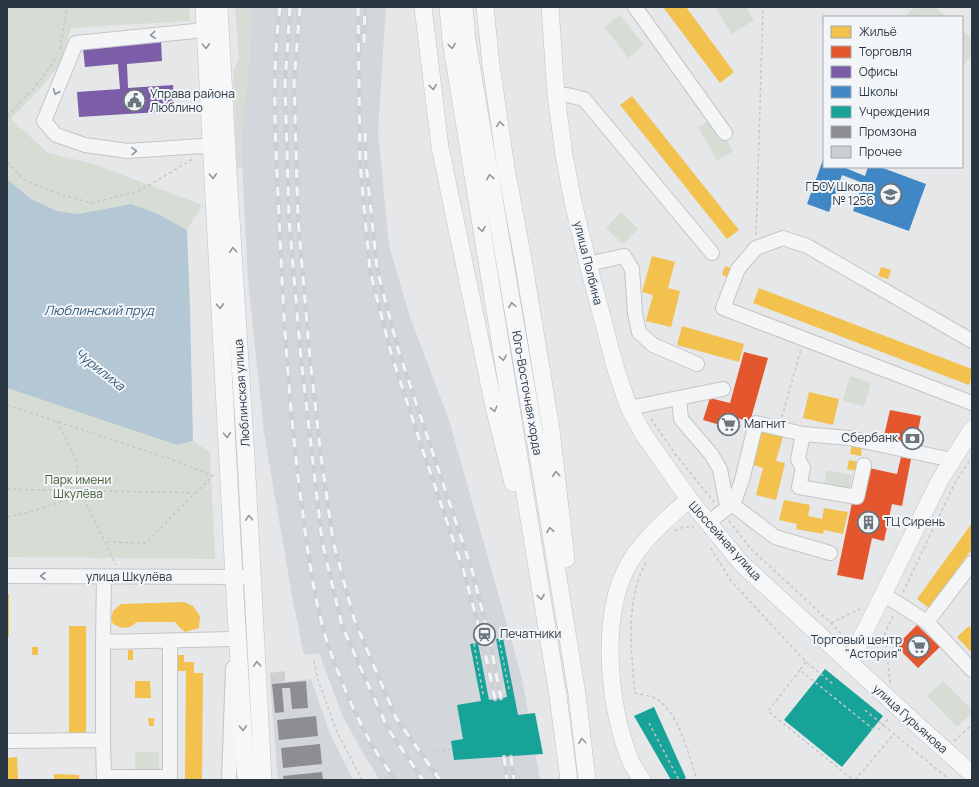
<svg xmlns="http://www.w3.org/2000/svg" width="979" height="787" viewBox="0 0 979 787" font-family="Manrope,sans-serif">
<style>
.built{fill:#d3d7dc}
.green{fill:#d7ddd5}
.water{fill:#b3c8d4}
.homes{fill:#f2c14e}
.shops{fill:#e4572e}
.offices{fill:#7b5ea7}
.schools{fill:#3f88c5}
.public{fill:#17a398}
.industry{fill:#8d8d92}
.building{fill:#cdcfd1}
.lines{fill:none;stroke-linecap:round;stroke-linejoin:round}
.minor-casing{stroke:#c3c5c7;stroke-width:16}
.major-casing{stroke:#c1c4c7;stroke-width:18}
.path{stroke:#c3c7c9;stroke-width:1.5;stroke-dasharray:3 3;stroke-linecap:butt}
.minor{stroke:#f4f5f6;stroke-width:14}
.major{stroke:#f7f7f8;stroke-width:17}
.rail-casing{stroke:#cdcfd1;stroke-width:4.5}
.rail{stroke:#f3f6f8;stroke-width:3;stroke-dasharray:9;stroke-linecap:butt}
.oneway{stroke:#8f969c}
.oneway2{stroke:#90979e}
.labels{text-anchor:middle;stroke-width:4;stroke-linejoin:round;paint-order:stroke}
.poi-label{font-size:12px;fill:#2a3743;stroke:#f3f6f8;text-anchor:start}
.street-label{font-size:12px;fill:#2a3743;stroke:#f3f6f8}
.park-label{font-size:12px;fill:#455f37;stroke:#f3f6f8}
.water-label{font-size:13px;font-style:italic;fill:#345d78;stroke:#f3f6f8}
</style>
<rect width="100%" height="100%" fill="#e5e7e9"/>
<path class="built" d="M250,7h136l-8,124 11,115 21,71 39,103 65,229 9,34 17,97h-160l-16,-25 -21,-38 -24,-64 -15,2 -12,-59 -28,-163 -16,-154 -7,-136 11,-123z
M311,679l19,55 23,46h-75l-8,-97z"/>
<path class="green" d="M7,7h182l1,14 -119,7 -11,36 -15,19 -34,36 37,34 46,11 108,41 -15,25 -29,-16 -27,-10 -53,10 -21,-3 -26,-12 -24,-20z
M235,7h15l2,13 -11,123 1,25h-5l-4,-96 6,-14z
M715,7h31l8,13 -22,14z
M914,7h21l12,10h-42z
M620,15l24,30 -16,13 -24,-31z
M962,30l10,9v16l-10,12z
M714,118l19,33 -16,10 -19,-34z
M621,212l17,17 -15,15 -17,-16z
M850,376l21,7 -7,24 -21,-7z
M7,388l170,57 16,-4 17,11 5,107 -208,-2z
M827,470l25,5 -3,17 -25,-6z
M943,681l29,29v3l-15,14 -30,-31z
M135,752h24v19h-24z"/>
<path class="water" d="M7,179l24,20 26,12 21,3 53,-10 27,10 29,16 3,78 3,133 -16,4 -170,-57z"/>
<path class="homes" d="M663,7h23l48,65 -14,11z
M632,96l107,134 -12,9 -107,-134z
M652,256l23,6 -7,26 12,3 -9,36 -25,-6 7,-26 -11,-3z
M725,266l10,4 -3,9 -10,-4z
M881,267l10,3 -3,9 -10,-3z
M759,288l213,81v8l-3,8 -216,-82z
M682,326l62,18 -5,18 -62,-17z
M809,392l30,7 -6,26 -30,-7z
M761,430l22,6 -7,25 9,2 -9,37 -20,-5 7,-27 -10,-3z
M852,444l10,2 -1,10 -11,-2z
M849,460l10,2 -2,9 -10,-2z
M784,500l26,5 -2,11 14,3 2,-11 24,4 -5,22 -19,-4 -1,4 -27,-5 1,-5 -18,-4z
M972,523v26l-43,59 -12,-9z
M7,594h2v43h-2z
M184,602l9,4 7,10 -1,12 -14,4 -5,-4 -5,-6h-38l-7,5 -8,1 -9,-4 -2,-5 2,-8 8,-7z
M69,626h17v107h-17z
M969,626l3,3v24l-15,-16z
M32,647h6v8h-6z
M128,650h5v10h-5z
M174,655h10v7h10v11h9l-1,107h-17l1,-109h-12z
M135,681h15l1,17h-16z
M148,718h6v8h-5z
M17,757l1,23h-11v-22z
M54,774l25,1v5h-25z"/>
<path class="shops" d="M744,352l24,6 -18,64 -13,-4 -3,11 -31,-9 7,-22 20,5z
M890,410l31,6 -6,30 -32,-6z
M901,457l10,2 -9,47 -10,-2 -8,37 -12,-3 -9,42 -26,-5 16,-77 16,-30 28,6z
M917,625l23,22 -22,21 -22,-22z"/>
<path class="offices" d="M161,42l1,19 -35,3 1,24 45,-3 2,26 -96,6 -2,-25 43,-3 -2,-25 -33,3 -2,-19z"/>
<path class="schools" d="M824,157v10h19l22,9 3,-9h12l46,17 -17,47 -56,-20 10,-28 -21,-8 -13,37 -22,-8z"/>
<path class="public" d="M503,638l15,77 17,-2 8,41 -89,6 -3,-19 12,-2 -6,-34 24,-4 -11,-57 8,-1 11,57 18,-3 -11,-58z
M825,669l58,47 -41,51 -58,-47z
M654,707l32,71 -4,2h-11l-37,-64z"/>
<path class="industry" d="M306,681l2,27 -16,1 -2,-21h-8l2,24 -9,1 -3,-29z
M316,716l2,20 -39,4 -2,-20z
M320,744l2,20 -39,4 -2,-20z
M322,772l1,8h-39l-1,-4z"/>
<path class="building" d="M285,671v10l-14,2 -1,-10z"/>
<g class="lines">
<defs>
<path id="minor" d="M635,7l90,126
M205,27l-10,4 -119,12 -32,78 12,14 29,10 43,6 73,-5 11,2
M556,95h11l17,4 128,154
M588,264l36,-8 8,13 3,44 4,19 14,13 44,19
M972,341l-165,-95 -24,-8 -27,10 -18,21 -15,39 249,95
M679,398l2,21 30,35 9,15 7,37
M629,408l94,-19
M803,434l-5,25 5,9 -4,19 58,10 7,-32
M733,505l42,32 55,16
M708,523c7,-5 18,-16 25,-18l9,-25 14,-57 47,11 46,4 103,22
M972,563l-45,59 45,48
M7,576l237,1
M883,594l44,28
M103,642l1,-65
M103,740v-98l130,-3
M7,741l96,-1 1,40
M104,777h66v-136
M229,780l4,-112"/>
<path id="major" d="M204,7l30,570 12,203
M219,7l10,181 17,269 17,323
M423,7l17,140 54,260 19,76
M448,7l3,34 107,655 11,84
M464,7l3,34 75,438 35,215 10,86
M485,7l6,58 15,103 17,91 28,170 15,130
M550,7l6,88 8,60 9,47 15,62 28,106 13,38 15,27 45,64 52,64 184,169 47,42
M849,663l91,-183 32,-51
M642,780c-4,-6 -8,-12 -11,-18 -22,-54 -31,-140 -5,-193 14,-28 40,-49 63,-70"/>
</defs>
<use href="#minor" class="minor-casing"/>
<use href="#major" class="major-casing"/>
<path class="path" d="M60,49l7,-42
M7,116l29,-30 20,-28
M7,162l17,18 41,16 28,7 48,-13 52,-31
M756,235l7,-228
M7,405l161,53 45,18 -17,17
M782,417l19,-68
M651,419l25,36 38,47
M57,421c7,13 14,27 19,41 3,11 -4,23 6,33l34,70
M7,489c63,2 126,2 188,4l-49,50 -41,-1
M7,517c26,-4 49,-15 75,-22
M729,521l22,28 80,74 13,14
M675,531l8,-4h11
M711,548l20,33 75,81 27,22
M646,563c-21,36 -15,90 -11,130 7,2 20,3 26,9 19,16 28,54 36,78
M903,592l52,-109 17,-26
M831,623l29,-14
M499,639l10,50
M474,644l9,50
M314,661l4,19 19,52 25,48
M806,662l-6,8 73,59h6l11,-12
M800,670l-32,41 85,69
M890,683l-5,-50 9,-19
M865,710l85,70
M649,723l30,57
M954,741l18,-16
M436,752l17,-3
M855,780l39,-46"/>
<use href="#minor" class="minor"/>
<use href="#major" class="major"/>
<defs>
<path id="rail" d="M280,7c-10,75 -3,156 0,231 4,90 10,180 22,270 6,45 12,93 26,137 12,34 27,70 45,102 7,11 15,22 22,33
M290,7l-5,77 4,135 12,140 21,182 20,85 46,103 35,51
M300,7l-6,75 4,136 12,141 11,97 12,85 21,78 42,99 44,62
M358,7l2,157 10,107 21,82 31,95 42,124 19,71 12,56
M364,43l1,-36
M365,133l1,30 11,106 21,80 74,221 18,72 11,56
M504,757l3,23
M511,757l3,23"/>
</defs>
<use href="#rail" class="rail-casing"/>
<use href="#rail" class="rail"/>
</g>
<defs><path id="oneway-chevron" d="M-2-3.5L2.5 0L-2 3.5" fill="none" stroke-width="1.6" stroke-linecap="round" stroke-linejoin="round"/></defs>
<g class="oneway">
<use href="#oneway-chevron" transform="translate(153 35) rotate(174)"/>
<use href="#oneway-chevron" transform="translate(56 92) rotate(113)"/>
<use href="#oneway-chevron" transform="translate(134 151) rotate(-3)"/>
<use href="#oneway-chevron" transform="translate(43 576) rotate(-180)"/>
</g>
<g class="oneway2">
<use href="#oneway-chevron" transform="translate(206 46) rotate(87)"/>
<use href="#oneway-chevron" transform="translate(452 46) rotate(81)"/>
<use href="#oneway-chevron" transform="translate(433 87) rotate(83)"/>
<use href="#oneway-chevron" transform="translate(500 124) rotate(-98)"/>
<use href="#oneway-chevron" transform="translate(213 176) rotate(87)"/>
<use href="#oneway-chevron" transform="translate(490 177) rotate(-100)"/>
<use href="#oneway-chevron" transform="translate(482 229) rotate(81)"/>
<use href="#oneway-chevron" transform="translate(233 250) rotate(-94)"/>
<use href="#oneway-chevron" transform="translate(512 305) rotate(-100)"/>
<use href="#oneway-chevron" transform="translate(220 306) rotate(87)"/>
<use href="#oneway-chevron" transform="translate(503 358) rotate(81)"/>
<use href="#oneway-chevron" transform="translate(494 409) rotate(76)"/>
<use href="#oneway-chevron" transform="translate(227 435) rotate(87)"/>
<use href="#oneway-chevron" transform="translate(556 474) rotate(-96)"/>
<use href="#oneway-chevron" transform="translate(249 518) rotate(-93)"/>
<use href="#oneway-chevron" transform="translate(550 530) rotate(-99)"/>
<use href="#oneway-chevron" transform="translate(541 597) rotate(80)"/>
<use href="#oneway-chevron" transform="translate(257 664) rotate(-93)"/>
<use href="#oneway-chevron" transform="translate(243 728) rotate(87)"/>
<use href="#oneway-chevron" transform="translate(582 741) rotate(-97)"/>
</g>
<defs>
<symbol id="civic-ring" viewBox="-11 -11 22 22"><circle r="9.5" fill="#f3f6f8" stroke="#6b757d" stroke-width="1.5"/><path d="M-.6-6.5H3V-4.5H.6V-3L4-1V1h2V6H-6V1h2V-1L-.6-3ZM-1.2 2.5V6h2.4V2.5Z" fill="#6b757d"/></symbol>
<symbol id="school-ring" viewBox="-11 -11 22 22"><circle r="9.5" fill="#f3f6f8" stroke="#6b757d" stroke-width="1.5"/><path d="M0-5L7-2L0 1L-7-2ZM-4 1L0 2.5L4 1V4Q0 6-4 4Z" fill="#6b757d"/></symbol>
<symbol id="supermarket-ring" viewBox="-11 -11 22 22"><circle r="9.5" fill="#f3f6f8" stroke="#6b757d" stroke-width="1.5"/><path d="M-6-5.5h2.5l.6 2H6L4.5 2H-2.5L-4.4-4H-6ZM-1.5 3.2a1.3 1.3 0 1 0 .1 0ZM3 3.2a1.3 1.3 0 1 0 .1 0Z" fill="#6b757d"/></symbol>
<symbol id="bank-ring" viewBox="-11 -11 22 22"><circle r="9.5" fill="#f3f6f8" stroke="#6b757d" stroke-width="1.5"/><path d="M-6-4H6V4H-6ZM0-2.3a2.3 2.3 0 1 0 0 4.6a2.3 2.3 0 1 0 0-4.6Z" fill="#6b757d"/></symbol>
<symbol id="building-ring" viewBox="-11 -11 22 22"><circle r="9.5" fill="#f3f6f8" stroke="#6b757d" stroke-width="1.5"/><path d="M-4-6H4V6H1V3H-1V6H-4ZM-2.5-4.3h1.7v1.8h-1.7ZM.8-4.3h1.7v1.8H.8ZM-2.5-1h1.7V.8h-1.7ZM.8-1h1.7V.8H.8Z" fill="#6b757d"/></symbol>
<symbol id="station-ring" viewBox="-11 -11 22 22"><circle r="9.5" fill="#f3f6f8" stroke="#6b757d" stroke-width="1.5"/><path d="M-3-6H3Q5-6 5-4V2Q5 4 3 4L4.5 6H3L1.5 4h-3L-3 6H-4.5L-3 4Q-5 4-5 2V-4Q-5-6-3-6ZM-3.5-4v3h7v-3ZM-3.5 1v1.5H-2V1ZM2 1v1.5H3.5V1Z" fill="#6b757d"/></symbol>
</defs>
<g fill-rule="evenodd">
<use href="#civic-ring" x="122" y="88" width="25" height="25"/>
<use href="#school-ring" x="878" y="182" width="25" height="25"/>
<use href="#supermarket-ring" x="716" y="412" width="25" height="25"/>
<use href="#bank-ring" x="900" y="426" width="25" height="25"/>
<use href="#building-ring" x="856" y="510" width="25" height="25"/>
<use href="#station-ring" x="472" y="622" width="25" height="25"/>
<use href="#supermarket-ring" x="906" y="634" width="25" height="25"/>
</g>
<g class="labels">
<g class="poi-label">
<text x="150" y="98">Управа района<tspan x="150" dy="14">Люблино</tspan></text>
<text x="874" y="191" text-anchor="end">ГБОУ Школа<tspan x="874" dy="14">№ 1256</tspan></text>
<text x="744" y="428">Магнит</text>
<text x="898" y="442" text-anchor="end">Сбербанк</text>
<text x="884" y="526">ТЦ Сирень</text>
<text x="500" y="638">Печатники</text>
<text x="902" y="644" text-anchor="end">Торговый центр<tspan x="902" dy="14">"Астория"</tspan></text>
</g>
<g class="street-label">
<text transform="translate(588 263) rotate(76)" y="4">улица Полбина</text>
<text transform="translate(242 393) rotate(-94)" y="4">Люблинская улица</text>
<text transform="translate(527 393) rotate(80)" y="4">Юго-Восточная хорда</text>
<text transform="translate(725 541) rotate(48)" y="4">Шоссейная улица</text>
<text x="129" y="581">улица Шкулёва</text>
<text transform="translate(910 719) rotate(42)" y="4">улица Гурьянова</text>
</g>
<g class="park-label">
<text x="78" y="484">Парк имени<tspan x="78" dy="14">Шкулёва</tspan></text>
</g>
<g class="water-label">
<text x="99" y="315">Люблинский пруд</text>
<text transform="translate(100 369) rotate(38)" y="5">Чурилиха</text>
</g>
</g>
<rect width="979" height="787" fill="none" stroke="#2a3743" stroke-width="16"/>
<rect x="823" y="16" width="140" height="152" fill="#f3f6f8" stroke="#a3aab0"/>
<rect x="831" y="26" width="20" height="12" fill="#f2c14e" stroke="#a3aab0"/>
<text x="859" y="36" font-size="12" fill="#2a3743">Жильё</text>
<rect x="831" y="46" width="20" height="12" fill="#e4572e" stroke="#a3aab0"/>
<text x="859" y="56" font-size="12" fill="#2a3743">Торговля</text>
<rect x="831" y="66" width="20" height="12" fill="#7b5ea7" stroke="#a3aab0"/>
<text x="859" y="76" font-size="12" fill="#2a3743">Офисы</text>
<rect x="831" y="86" width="20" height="12" fill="#3f88c5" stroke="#a3aab0"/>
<text x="859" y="96" font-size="12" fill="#2a3743">Школы</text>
<rect x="831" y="106" width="20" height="12" fill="#17a398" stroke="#a3aab0"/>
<text x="859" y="116" font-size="12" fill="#2a3743">Учреждения</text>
<rect x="831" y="126" width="20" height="12" fill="#8d8d92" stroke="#a3aab0"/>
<text x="859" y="136" font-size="12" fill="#2a3743">Промзона</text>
<rect x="831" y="146" width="20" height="12" fill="#cdcfd1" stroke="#a3aab0"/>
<text x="859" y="156" font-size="12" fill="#2a3743">Прочее</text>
</svg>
